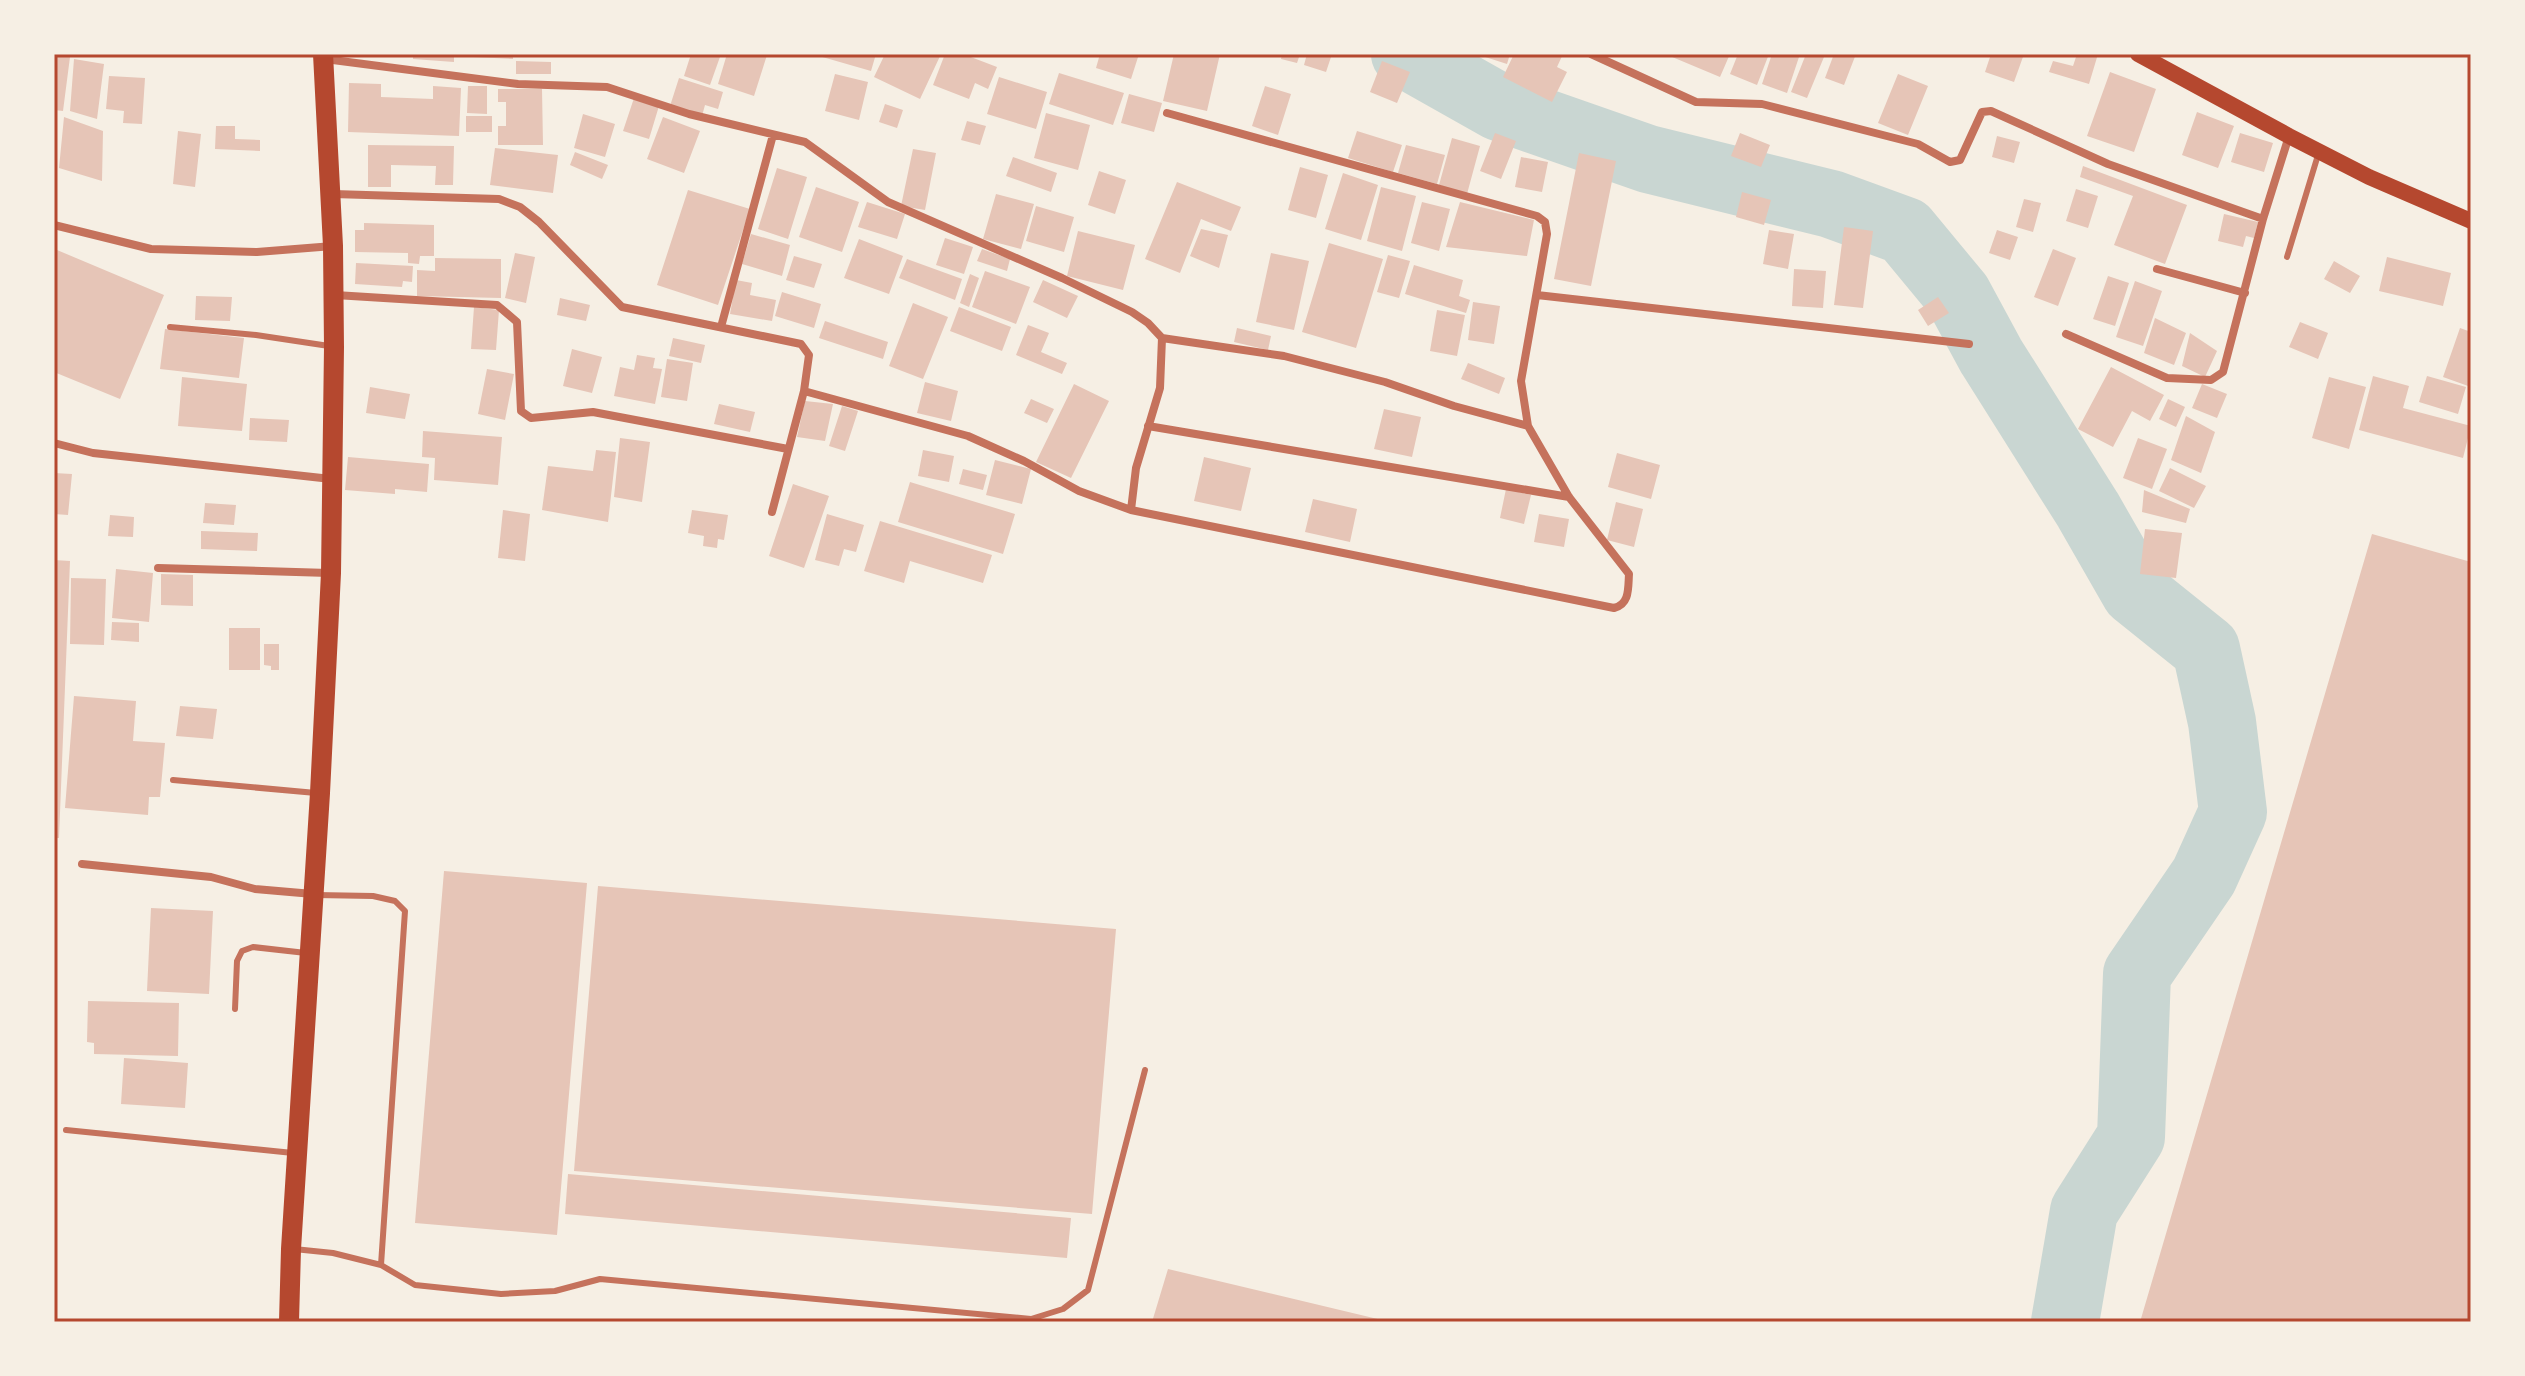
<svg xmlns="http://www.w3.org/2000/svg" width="2525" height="1376" viewBox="0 0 2525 1376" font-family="'Work Sans',sans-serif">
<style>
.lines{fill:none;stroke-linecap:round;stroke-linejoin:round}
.river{stroke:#c9d6d2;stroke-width:68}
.building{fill:#e6c5b7}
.service{stroke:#c5725c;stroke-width:6}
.minor{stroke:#c5725c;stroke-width:8}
.secondary{stroke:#b5482f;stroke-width:16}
.primary{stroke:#b5482f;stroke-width:20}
.neatline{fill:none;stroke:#b5482f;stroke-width:3}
</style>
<rect width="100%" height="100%" fill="#f6efe4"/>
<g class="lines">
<path class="river" d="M1405,54l94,53 149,52 183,45 74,27 53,64 33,61 97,154 47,82 71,57 16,73 11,90 -29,64 -67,98 -6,163 -47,74 -19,111"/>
</g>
<path class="building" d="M413,54h41v8l-41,-3z
M473,54h40v5l-40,-2z
M691,54h30l-11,31 -26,-9z
M727,54l40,1 -13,41 -36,-12z
M812,54h64l-5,17z
M885,54h56l-21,45 -46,-22z
M945,54h18l34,13 -9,22 -13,-6 -6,16 -36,-14z
M1100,54h39l-8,25 -35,-11z
M1174,54h46l-13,57 -44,-10z
M1282,54h18l-3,9 -16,-4z
M1307,54h25l-6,18 -22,-7z
M1476,54h34l-3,10z
M1514,54h16l7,3 2,-3h24l-6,13 10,5 -15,30 -49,-25z
M1665,54h65l-10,23z
M1738,54h31l-12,31 -27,-11z
M1772,54h28l-13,39 -25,-9z
M1806,54l18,3 -17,41 -16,-6z
M1834,54h22l-12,31 -19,-7z
M1991,54h33l-10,28 -29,-10z
M2077,54h21l-9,30 -40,-12 4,-11 20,5z
M54,55l16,2 -7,54 -9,-1z
M74,59l30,5 -7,55 -27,-8z
M516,61l35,1v12h-35z
M1382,61l28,11 -13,31 -27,-11z
M2110,72l46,17 -22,63 -47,-16z
M1059,73l65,20 -11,32 -64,-21z
M835,74l33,8 -9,38 -34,-9z
M1898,74l30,12 -20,49 -30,-12z
M109,76l36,2 -3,46 -19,-1 1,-12 -18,-2z
M999,77l48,15 -11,37 -49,-15z
M679,78l44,14 -5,17 -13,-4 -3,11 -32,-10z
M349,83l32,1v13l52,2v-13l28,2 -2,48 -111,-4z
M468,86h19v28l-20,-1z
M1265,86l26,8 -13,41 -26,-9z
M498,89h44l1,56h-45v-19h8v-24h-8z
M1129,94l33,9 -8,29 -33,-9z
M634,98l25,8 -10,33 -26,-8z
M885,104l18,6 -6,18 -18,-6z
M2197,112l37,14 -16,42 -36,-13z
M1046,113l44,12 -12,45 -44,-12z
M583,114l32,10 -10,33 -31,-9z
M466,116h26v16h-26z
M64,117l39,14 -1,50 -43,-13z
M663,117l37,14 -16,42 -37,-14z
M967,121l19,5 -6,19 -19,-5z
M216,126h19v13l25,1v11l-45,-2z
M178,131l23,3 -6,53 -22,-3z
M1357,131l45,14 -9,27 -45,-14z
M1495,133l21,8 -15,38 -21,-8z
M1740,133l30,12 -9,22 -30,-11z
M2240,133l33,10 -9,29 -33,-10z
M1997,136l23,6 -6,21 -22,-6z
M1452,138l28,8 -13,48 -28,-9z
M368,145l86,1 -1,39h-18l1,-19 -45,-1v22h-23z
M1406,145l39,10 -8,29 -39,-11z
M495,148l63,7 -5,38 -63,-8z
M913,149l23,4 -11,57 -24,-4z
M575,152l33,13 -6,14 -32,-14z
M1579,153l37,8 -25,125 -37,-7z
M1013,157l44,16 -6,19 -45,-16z
M1521,157l27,5 -6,30 -27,-5z
M2083,166l104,39 -22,59 -51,-19 19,-49 -53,-19z
M1300,167l28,8 -12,43 -28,-8z
M777,168l30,9 -19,62 -30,-10z
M1099,171l27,9 -11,34 -27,-9z
M1343,173l35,12 -17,55 -36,-11z
M1177,182l64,25 -10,24 -30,-12 -21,54 -35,-14z
M816,187l43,15 -17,50 -43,-15z
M1381,187l35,9 -14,55 -35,-10z
M2076,189l22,7 -10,32 -22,-7z
M688,190l62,19 -32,96 -61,-20z
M1742,192l29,8 -7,25 -28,-8z
M996,194l38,10 -13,45 -38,-10z
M2024,199l17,4 -8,29 -17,-5z
M867,202l38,12 -8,25 -39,-12z
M1422,202l28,7 -11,42 -28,-8z
M1460,202l74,18 -7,36 -81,-9z
M1036,206l38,11 -10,35 -38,-11z
M2224,214l34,8 -4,16 -8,-2 -3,11 -25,-6z
M364,223l70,2v31h-14l-1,8 -11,-1v-10l-53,-1v-22h9z
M1844,227l29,4 -10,77 -29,-3z
M1201,229l27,6 -9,33 -29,-12z
M1769,230l25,4 -6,35 -25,-5z
M1997,230l21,7 -8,23 -21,-7z
M1078,231l57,14 -12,45 -56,-14z
M751,234l39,11 -8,31 -40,-12z
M945,238l28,9 -9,27 -28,-9z
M859,239l44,17 -14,38 -45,-16z
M1329,243l54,16 -27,89 -54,-16z
M982,249l28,10 -3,12 -30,-10z
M2053,249l23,9 -18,48 -24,-9z
M57,250l107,45 -44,104 -66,-27v-116z
M515,253l20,4 -9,46 -21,-5z
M1271,253l38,8 -15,69 -38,-8z
M1388,255l22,6 -11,37 -22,-6z
M794,256l28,8 -8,24 -28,-8z
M2387,257l64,16 -8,33 -64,-15z
M435,258l66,1v39l-84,-2v-26l18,1z
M907,259l55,20 -7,21 -56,-22z
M2334,261l26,15 -10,17 -26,-14z
M356,263l57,3 -1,16 -9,-1 -1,6 -47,-3z
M1414,265l49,15 -4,16 11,4 -4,13 -61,-19z
M1794,269l32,2 -3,37 -31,-2z
M985,271l45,16 -14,37 -44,-17z
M970,274l9,4 -10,29 -9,-4z
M2108,276l21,7 -14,43 -22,-7z
M736,280l16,3 -2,12 26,5 -4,21 -42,-7z
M1043,280l35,16 -11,22 -34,-16z
M2135,281l27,10 -19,55 -27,-9z
M782,292l39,12 -7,24 -39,-12z
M196,296l36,1 -2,24 -35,-1z
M1938,297l11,16 -21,13 -10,-16z
M560,298l30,7 -4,16 -29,-6z
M1473,302l27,4 -6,38 -26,-4z
M913,303l35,14 -25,62 -34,-13z
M474,307l25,3 -3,40 -25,-1z
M959,307l52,20 -9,24 -52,-20z
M1437,310l28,5 -8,41 -27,-5z
M2155,318l31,15 -12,32 -30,-12z
M825,321l63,21 -5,17 -64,-21z
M2300,322l28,11 -10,26 -29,-12z
M1028,325l21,8 -8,19 26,11 -5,11 -46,-19z
M1237,328l34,8 -3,14 -34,-8z
M2460,328l11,4v55l-28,-10z
M165,329l79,9 -5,40 -79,-9z
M2190,333l27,18 -12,26 -23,-11z
M673,338l32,7 -4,18 -32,-7z
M572,349l30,8 -10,36 -29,-7z
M637,355l18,3 -2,10 9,1 -7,35 -41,-8 6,-29 14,3z
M667,359l26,4 -6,38 -26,-4z
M1468,363l37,15 -6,16 -38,-15z
M2111,367l53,28 -14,26 -18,-10 -19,36 -35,-18z
M487,369l27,5 -9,46 -27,-6z
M2373,376l36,10 -6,22 68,18 -8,32 -104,-28z
M2427,376l39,11 -8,27 -39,-12z
M182,377l65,7 -5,47 -64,-5z
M2329,377l37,10 -17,62 -37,-11z
M925,382l33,9 -7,30 -34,-8z
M1074,384l35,17 -38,77 -35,-16z
M2202,384l25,10 -10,24 -25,-10z
M370,387l40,7 -5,25 -39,-6z
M1031,399l23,10 -7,14 -23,-10z
M2168,399l17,8 -9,20 -17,-8z
M805,401l28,3 -8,37 -28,-4z
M719,404l36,8 -5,20 -36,-8z
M842,406l16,5 -13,40 -16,-5z
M1384,409l37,8 -9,40 -38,-8z
M2186,416l29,16 -14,41 -30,-13z
M250,418l39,2 -2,22 -38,-2z
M423,431l79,6 -4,48 -64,-5 1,-22 -13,-1z
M620,438l30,4 -8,60 -28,-5z
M2138,438l29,11 -15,40 -29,-11z
M596,450l20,2 -8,70 -66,-12 6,-44 45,5z
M923,450l31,6 -5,26 -31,-6z
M1617,453l43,12 -9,34 -43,-12z
M348,457l81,7 -2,28 -32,-3v5l-50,-4z
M1204,457l47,11 -10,43 -47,-10z
M995,460l36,9 -9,35 -36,-9z
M2170,468l36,18 -12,22 -35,-17z
M963,469l24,6 -4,15 -24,-6z
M54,473l18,1 -4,41 -14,-1z
M910,482l105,32 -12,40 -105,-32z
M793,484l36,12 -25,72 -35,-12z
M1506,489l25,6 -7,29 -24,-6z
M2144,490l46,19 -4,14 -44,-11z
M1313,499l44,10 -7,33 -45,-10z
M1616,502l27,7 -9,38 -27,-7z
M205,503l31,2 -2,20 -31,-2z
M503,510l27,4 -5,47 -27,-3z
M692,510l36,5 -4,25 -6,-1 -1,9 -14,-2 1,-10 -16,-3z
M827,514l37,11 -8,27 -12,-3 -5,17 -24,-6z
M1539,514l30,5 -5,28 -30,-5z
M110,515l24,2 -1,20 -25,-1z
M880,521l112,34 -9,28 -73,-22 -6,22 -40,-12z
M2145,529l37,4 -6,45 -36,-4z
M201,531l57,2 -1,18 -56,-2z
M2372,534l99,28v760h-331z
M54,560l16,1 -11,277h-5z
M116,569l37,4 -4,49 -37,-4z
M161,574l32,1v31l-32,-1z
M71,578l35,1 -2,66 -34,-1z
M112,622l27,1v19l-28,-2z
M229,628h31v42h-31z
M264,644h15v26h-8v-4l-7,-1z
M74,696l62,5 -3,40 32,2 -5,54h-11l-1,18 -83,-7z
M180,706l37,3 -4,30 -37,-3z
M444,871l143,12 -30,352 -142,-12z
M598,886l518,43 -24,285 -518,-43z
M151,908l62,3 -4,83 -62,-3z
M88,1001l91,2 -1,53 -84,-2v-11l-7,-1z
M124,1058l64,5 -3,45 -64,-4z
M568,1174l503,44 -4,40 -502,-44z
M1168,1269l218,52v1h-234z"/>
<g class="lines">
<path class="service" d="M2287,257l31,-102
M170,327l86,8 73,11
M173,780l143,13
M316,895l57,1 22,5 10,10 -24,354
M235,1009l2,-48 5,-10 11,-4 53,6
M66,1130l227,23
M294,1249l39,4 48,12 34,20 86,9 54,-3 45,-12 431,40 32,-10 25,-19 57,-220"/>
<path class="minor" d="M1591,54l105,48 66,2 156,40 32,18 10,-2 22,-48 9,-1 117,53 155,55
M325,59l193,25 89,3 82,27 116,28 83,60 174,76 70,34 16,11 14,15 -2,50 -24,80 -5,42
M333,194l166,5 21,8 19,15 83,85 179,37 8,11 -5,36 -32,121
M54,225l97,24 106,3 76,-6
M2157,269l88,24
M335,295l162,10 20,17 4,89 10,7 62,-6 195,37
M1537,295l432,49
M721,327l52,-192
M2066,334l101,44 44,2 12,-8 40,-153 26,-83
M1162,338l122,18 101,26 69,24 74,20
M804,391l164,45 56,25 55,30 52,19 483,98c16,-4 14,-20 15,-34l-60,-77 -41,-71 -7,-45 26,-147 -2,-12 -8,-6 -370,-103
M1148,426l421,71
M54,443l39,10 238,26
M158,568l171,5
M82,864l129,13 44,12 58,5"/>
<path class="secondary" d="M2138,54l151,82 80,41 102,44"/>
<path class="primary" d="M289,1322l2,-73 29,-456 11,-220 3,-226 -1,-101 -10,-192"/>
</g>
<rect width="2525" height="1376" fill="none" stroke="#f6efe4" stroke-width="112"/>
<rect x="56" y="56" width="2413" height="1264" class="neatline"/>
</svg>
